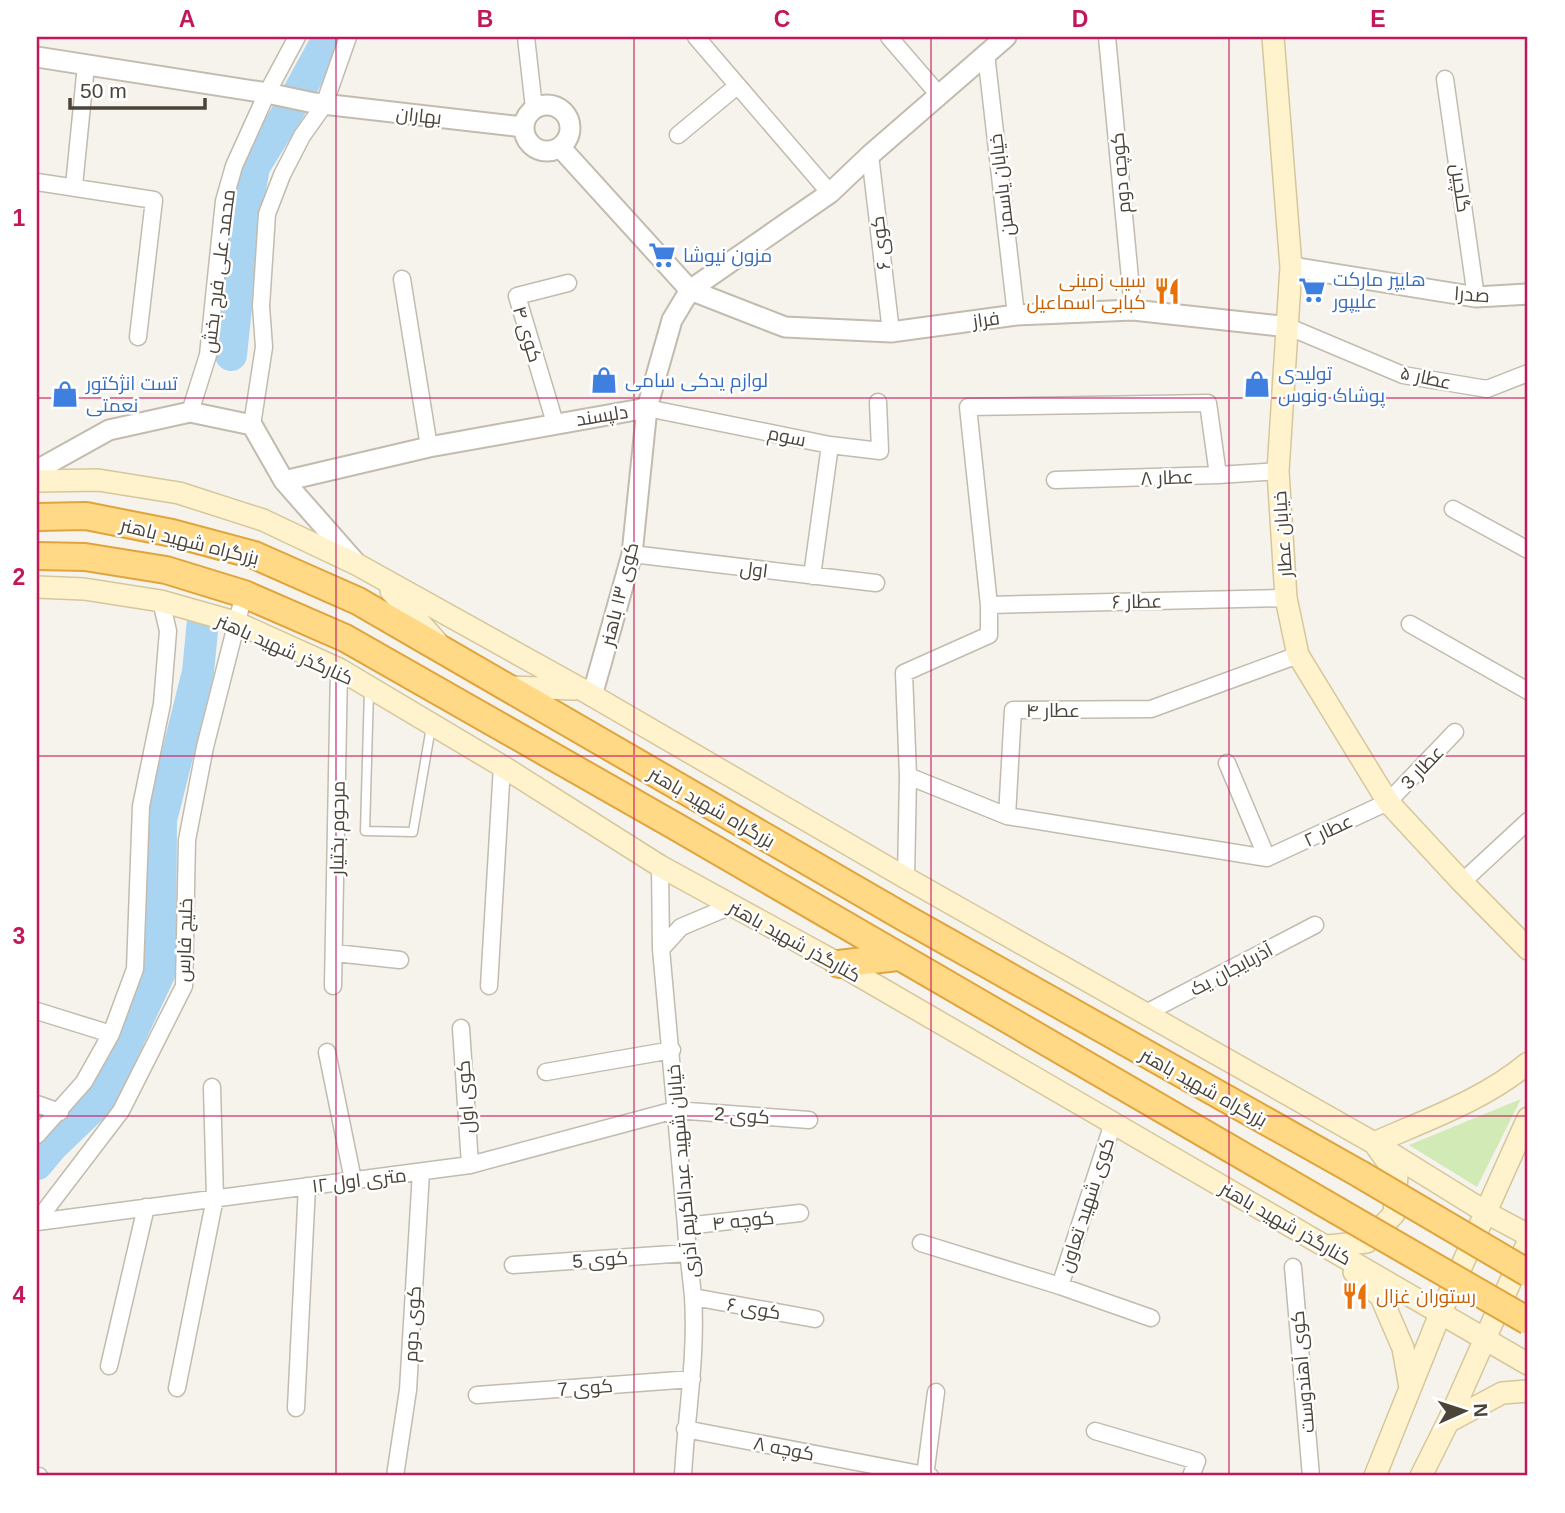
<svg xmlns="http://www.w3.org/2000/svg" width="1565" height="1513" viewBox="0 0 1565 1513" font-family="Arial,Cairo,sans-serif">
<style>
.green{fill:#d2eab5}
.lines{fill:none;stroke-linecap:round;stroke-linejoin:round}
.river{stroke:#a9d4f2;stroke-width:32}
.service-casing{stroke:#c2bbae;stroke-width:11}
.minor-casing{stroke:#c2bbae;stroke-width:19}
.tertiary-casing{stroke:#c2bbae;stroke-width:23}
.secondary-casing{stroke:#d6c79b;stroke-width:24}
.trunk-casing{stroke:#e0a43c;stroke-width:30}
.service{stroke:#fff;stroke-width:8}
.minor{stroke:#fff;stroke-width:16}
.tertiary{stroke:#fff;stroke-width:19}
.secondary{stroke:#fff3cd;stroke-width:21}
.trunk{stroke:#ffd985;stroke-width:26}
.trunk-bridge-casing{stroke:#e0a43c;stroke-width:30;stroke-linecap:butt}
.trunk-bridge{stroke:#ffd985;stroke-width:26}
.grid{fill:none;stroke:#c2185b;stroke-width:2;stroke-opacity:0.55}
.labels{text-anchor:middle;stroke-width:5;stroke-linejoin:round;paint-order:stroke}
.street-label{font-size:19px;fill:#4b4439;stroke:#fff}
.shop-label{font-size:19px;fill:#366cbe;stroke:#fff;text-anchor:start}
.food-label{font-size:19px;fill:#c56008;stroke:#fff;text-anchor:end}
.neatline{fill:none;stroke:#c2185b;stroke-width:2.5}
.grid-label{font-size:23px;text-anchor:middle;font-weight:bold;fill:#c2185b}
</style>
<rect width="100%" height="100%" fill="#f6f3ec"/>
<path class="green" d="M1521,1099l-44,88 -68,-42z"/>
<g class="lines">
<path class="river" d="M231,355l15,-143 8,-45 35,-57 40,-73
M37,1164l14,-17 49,-47 60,-128 1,-152 37,-148 5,-52"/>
<defs>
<path id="service" d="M369,690l-4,141 48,1 18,-105"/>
<path id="minor" d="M526,37l8,71
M696,37l134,156
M889,37l50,58
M1107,37l26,273
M986,54l30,261
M1445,79l31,218
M678,135l59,-49
M870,155l21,177
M37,182l117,18 -16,137
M74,186l12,-121
M402,279l27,168
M1289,327l114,48 84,14 41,-16
M647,408l183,37 50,6 -2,-49
M190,412l18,-57 16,-154 10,-35 33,-73 30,-56
M555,423l-38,-127 51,-13
M252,425l12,-78 -3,-41 6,-92 15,-39 20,-39 22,-31 24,-68
M1055,480l163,-5 60,-4
M1453,509l75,41
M632,554l244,29
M812,576l18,-131
M989,605l297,-7
M1410,624l118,67
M1227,763l40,95
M908,776l99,40 6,-106 138,-1 147,-54
M1007,816l260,42
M1267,858l121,-56 67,-70
M660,866l1,83 25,277c1,24 5,47 7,71 4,59 -7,120 -10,179
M906,878l2,-102 -4,-103 85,-38v-30l-21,-198 240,-4 10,72
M1462,882l66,-61
M661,949l20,-22 50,-21
M335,953l65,7
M333,986l6,-317
M489,986l13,-220
M37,1011l74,23
M1146,1013l169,-88
M461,1028l9,137
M327,1052l26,128
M546,1072l126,-22
M37,1104l23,8
M37,1135l47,-53 27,-48 24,-65 6,-163 21,-102 6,-73 -7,-30
M37,1221l84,-110 63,-125 3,-146 18,-93 39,-153
M37,1222l433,-57 205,-55 134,10
M686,1226l114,-13
M921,1243l139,43 91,32
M513,1265l174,-12
M1293,1267l18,209
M1060,1286l53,-163
M693,1297l122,22
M109,1366l37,-159
M177,1388l38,-190 -3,-111
M477,1395l215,-16
M296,1408l11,-222
M685,1429l245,47
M1095,1431l102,30 -6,15
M37,1476h2
M395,1476l13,-86 13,-218
M925,1476l11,-84"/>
<path id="tertiary" d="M37,57l230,36 47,10 209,24
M524 128a23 23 0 1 1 46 0a23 23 0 1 1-46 0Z
M560,147l130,143 95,37 106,5 125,-17 117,-5 156,17
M1291,267l185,30 52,-3
M37,470l72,-40 81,-18 62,13 32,56 73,83
M284,481l145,-34 218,-39
M592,696l40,-142 15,-146 25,-88 18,-30 140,-97 40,-38 136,-118"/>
<path id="secondary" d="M1273,37l18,230 -13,204 8,127 12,57 90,147 74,80 66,67
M37,481l61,-1 81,13 84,27 95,45 223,124 325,189 468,265 113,70 41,22
M37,587l47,2 77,12 74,21 104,47 163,97 158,100 179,98 689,400
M391,591l46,51
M506,687l69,2
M1328,1246l39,-4 27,-28 3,-39 -23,-32c52,-23 110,-43 154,-80
M1354,1272l27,25 22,51 7,40
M1448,1422l54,-29 26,-2
M1375,1476l65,-162 88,-196
M1421,1476l27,-54 80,-180"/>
<path id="trunk" d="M37,517l49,-1 86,17 82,22 104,46 549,318 453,255
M37,556l48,1 81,13 78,24 101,44 330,188 661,384
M839,964l58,-7"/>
</defs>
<use href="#service" class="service-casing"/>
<use href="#minor" class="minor-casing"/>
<use href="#tertiary" class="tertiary-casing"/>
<use href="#secondary" class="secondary-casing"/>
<use href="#trunk" class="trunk-casing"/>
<use href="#service" class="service"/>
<use href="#minor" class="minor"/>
<use href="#tertiary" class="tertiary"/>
<use href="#secondary" class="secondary"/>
<use href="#trunk" class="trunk"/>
<defs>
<path id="trunk-bridge" d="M1360,1174l168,99
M1336,1210l192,111"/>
</defs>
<use href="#trunk-bridge" class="trunk-bridge-casing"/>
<use href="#trunk-bridge" class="trunk-bridge"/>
</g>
<path class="grid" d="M336,37v1439M634,37v1439M931,37v1439M1229,37v1439M37,398h1491M37,756h1491M37,1116h1491"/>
<defs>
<symbol id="supermarket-bare" viewBox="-9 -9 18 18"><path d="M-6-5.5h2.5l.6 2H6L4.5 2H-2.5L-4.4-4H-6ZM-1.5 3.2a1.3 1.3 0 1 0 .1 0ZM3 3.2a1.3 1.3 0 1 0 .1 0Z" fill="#3f7fe0" stroke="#fff" stroke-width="2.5" paint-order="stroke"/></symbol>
<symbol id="restaurant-bare" viewBox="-9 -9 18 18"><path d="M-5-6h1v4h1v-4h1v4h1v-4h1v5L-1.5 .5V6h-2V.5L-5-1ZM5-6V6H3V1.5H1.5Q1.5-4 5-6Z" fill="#e8710a" stroke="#fff" stroke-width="2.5" paint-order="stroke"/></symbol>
<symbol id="shop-bare" viewBox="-9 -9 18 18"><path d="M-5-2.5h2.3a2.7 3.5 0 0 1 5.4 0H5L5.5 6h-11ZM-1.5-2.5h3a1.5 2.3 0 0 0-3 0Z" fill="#3f7fe0" stroke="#fff" stroke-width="2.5" paint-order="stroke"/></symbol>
</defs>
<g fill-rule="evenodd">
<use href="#supermarket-bare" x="643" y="236" width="38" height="38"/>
<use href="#supermarket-bare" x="1293" y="271" width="38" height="38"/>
<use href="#restaurant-bare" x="1148" y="272" width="38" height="38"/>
<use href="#shop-bare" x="585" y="361" width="38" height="38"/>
<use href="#shop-bare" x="1238" y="365" width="38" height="38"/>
<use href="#shop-bare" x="46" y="375" width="38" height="38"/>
<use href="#restaurant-bare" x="1336" y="1277" width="38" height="38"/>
</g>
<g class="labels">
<g class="street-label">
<text transform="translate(419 115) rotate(6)" y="7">بهاران</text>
<text transform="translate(1120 173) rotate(-95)" y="7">کوچه دوم</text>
<text transform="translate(1001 185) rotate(-97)" y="7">خیابان یاسمن</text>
<text transform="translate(1461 188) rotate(82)" y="7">گلچین</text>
<text transform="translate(880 243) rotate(-97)" y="7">کوی ۶</text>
<text transform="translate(218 271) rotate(-83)" y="7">محمد علی فرح بخش</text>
<text transform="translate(1472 294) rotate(4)" y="7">صدرا</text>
<text transform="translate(986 319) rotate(-8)" y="7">فراز</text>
<text transform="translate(528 334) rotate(73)" y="7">کوی ۴</text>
<text transform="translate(1426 377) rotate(12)" y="7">عطار ۵</text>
<text transform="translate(602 415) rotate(-9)" y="7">دلپسند</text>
<text transform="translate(787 436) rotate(12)" y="7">سوم</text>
<text transform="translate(1167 477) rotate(-2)" y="7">عطار ۸</text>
<text transform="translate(1282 534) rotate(-94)" y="7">خیابان عطار</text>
<text transform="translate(190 541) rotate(14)" y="7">بزرگراه شهید باهنر</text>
<text transform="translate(754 569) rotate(7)" y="7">اول</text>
<text transform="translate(619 594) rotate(-76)" y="7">کوی ۱۳ باهنر</text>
<text transform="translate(1137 601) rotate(-1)" y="7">عطار ۶</text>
<text transform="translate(285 649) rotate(24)" y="7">کنارگذر شهید باهنر</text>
<text x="1053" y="717">عطار ۴</text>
<text transform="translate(1422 767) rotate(-46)" y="7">عطار 3</text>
<text transform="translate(712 807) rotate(30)" y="7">بزرگراه شهید باهنر</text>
<text transform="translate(337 828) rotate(-89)" y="7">مرحوم بختیار</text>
<text transform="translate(1328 830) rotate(-25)" y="7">عطار ۲</text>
<text transform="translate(184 940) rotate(-88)" y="7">خلیج فارس</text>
<text transform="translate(795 941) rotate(29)" y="7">کنارگذر شهید باهنر</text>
<text transform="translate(1231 969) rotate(-28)" y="7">آذربایجان یک</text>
<text transform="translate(1204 1087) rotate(29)" y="7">بزرگراه شهید باهنر</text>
<text transform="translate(465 1097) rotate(-94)" y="7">کوی اول</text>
<text transform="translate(742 1115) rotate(4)" y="7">کوی 2</text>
<text transform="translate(682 1171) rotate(-95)" y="7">خیابان شهید عبدالکریم آذری</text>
<text transform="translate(359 1180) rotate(-7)" y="7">۱۲ متری اول</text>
<text transform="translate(1086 1205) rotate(-72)" y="7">کوی شهید تعاون</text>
<text transform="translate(743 1220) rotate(-6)" y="7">کوچه ۴</text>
<text transform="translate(1286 1223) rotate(30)" y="7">کنارگذر شهید باهنر</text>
<text transform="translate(600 1259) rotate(-4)" y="7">کوی 5</text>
<text transform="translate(754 1308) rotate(10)" y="7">کوی ۶</text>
<text transform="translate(412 1324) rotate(-87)" y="7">کوی دوم</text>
<text transform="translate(1302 1372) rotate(-95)" y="7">کوی آهندوست</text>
<text transform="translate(585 1387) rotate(-4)" y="7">کوی 7</text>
<text transform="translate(784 1448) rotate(11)" y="7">کوچه ۸</text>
</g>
<g class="shop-label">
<text x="683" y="262">مزون نیوشا</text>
<text x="1333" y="286">هایپر مارکت<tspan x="1333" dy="22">علیپور</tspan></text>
<text x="1278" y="380">تولیدی<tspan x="1278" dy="22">پوشاک ونوس</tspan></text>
<text x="625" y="387">لوازم یدکی سامی</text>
<text x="86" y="390">تست انژکتور<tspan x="86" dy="22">نعمتی</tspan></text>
</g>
<g class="food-label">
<text x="1146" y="287">سیب زمینی<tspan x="1146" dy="22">کبابی اسماعیل</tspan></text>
<text x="1376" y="1303" text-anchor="start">رستوران غزال</text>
</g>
</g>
<rect width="1565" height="1513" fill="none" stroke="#ffffff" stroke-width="77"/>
<g transform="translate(1464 1411) rotate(87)" stroke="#ffffff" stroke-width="5" paint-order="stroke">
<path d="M0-5L12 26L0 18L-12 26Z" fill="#4b4439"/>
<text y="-10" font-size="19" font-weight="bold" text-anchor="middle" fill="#4b4439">N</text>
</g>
<path d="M70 98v10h135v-10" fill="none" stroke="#4b4439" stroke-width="3.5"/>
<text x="80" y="98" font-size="21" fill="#4b4439" stroke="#ffffff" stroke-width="5" paint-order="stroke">50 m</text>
<rect x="38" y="38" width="1488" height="1436" class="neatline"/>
<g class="grid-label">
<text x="187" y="27">A</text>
<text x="485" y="27">B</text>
<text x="782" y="27">C</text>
<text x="1080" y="27">D</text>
<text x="1378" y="27">E</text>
<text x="19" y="226">1</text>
<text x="19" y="585">2</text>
<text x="19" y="944">3</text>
<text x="19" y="1303">4</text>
</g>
</svg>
